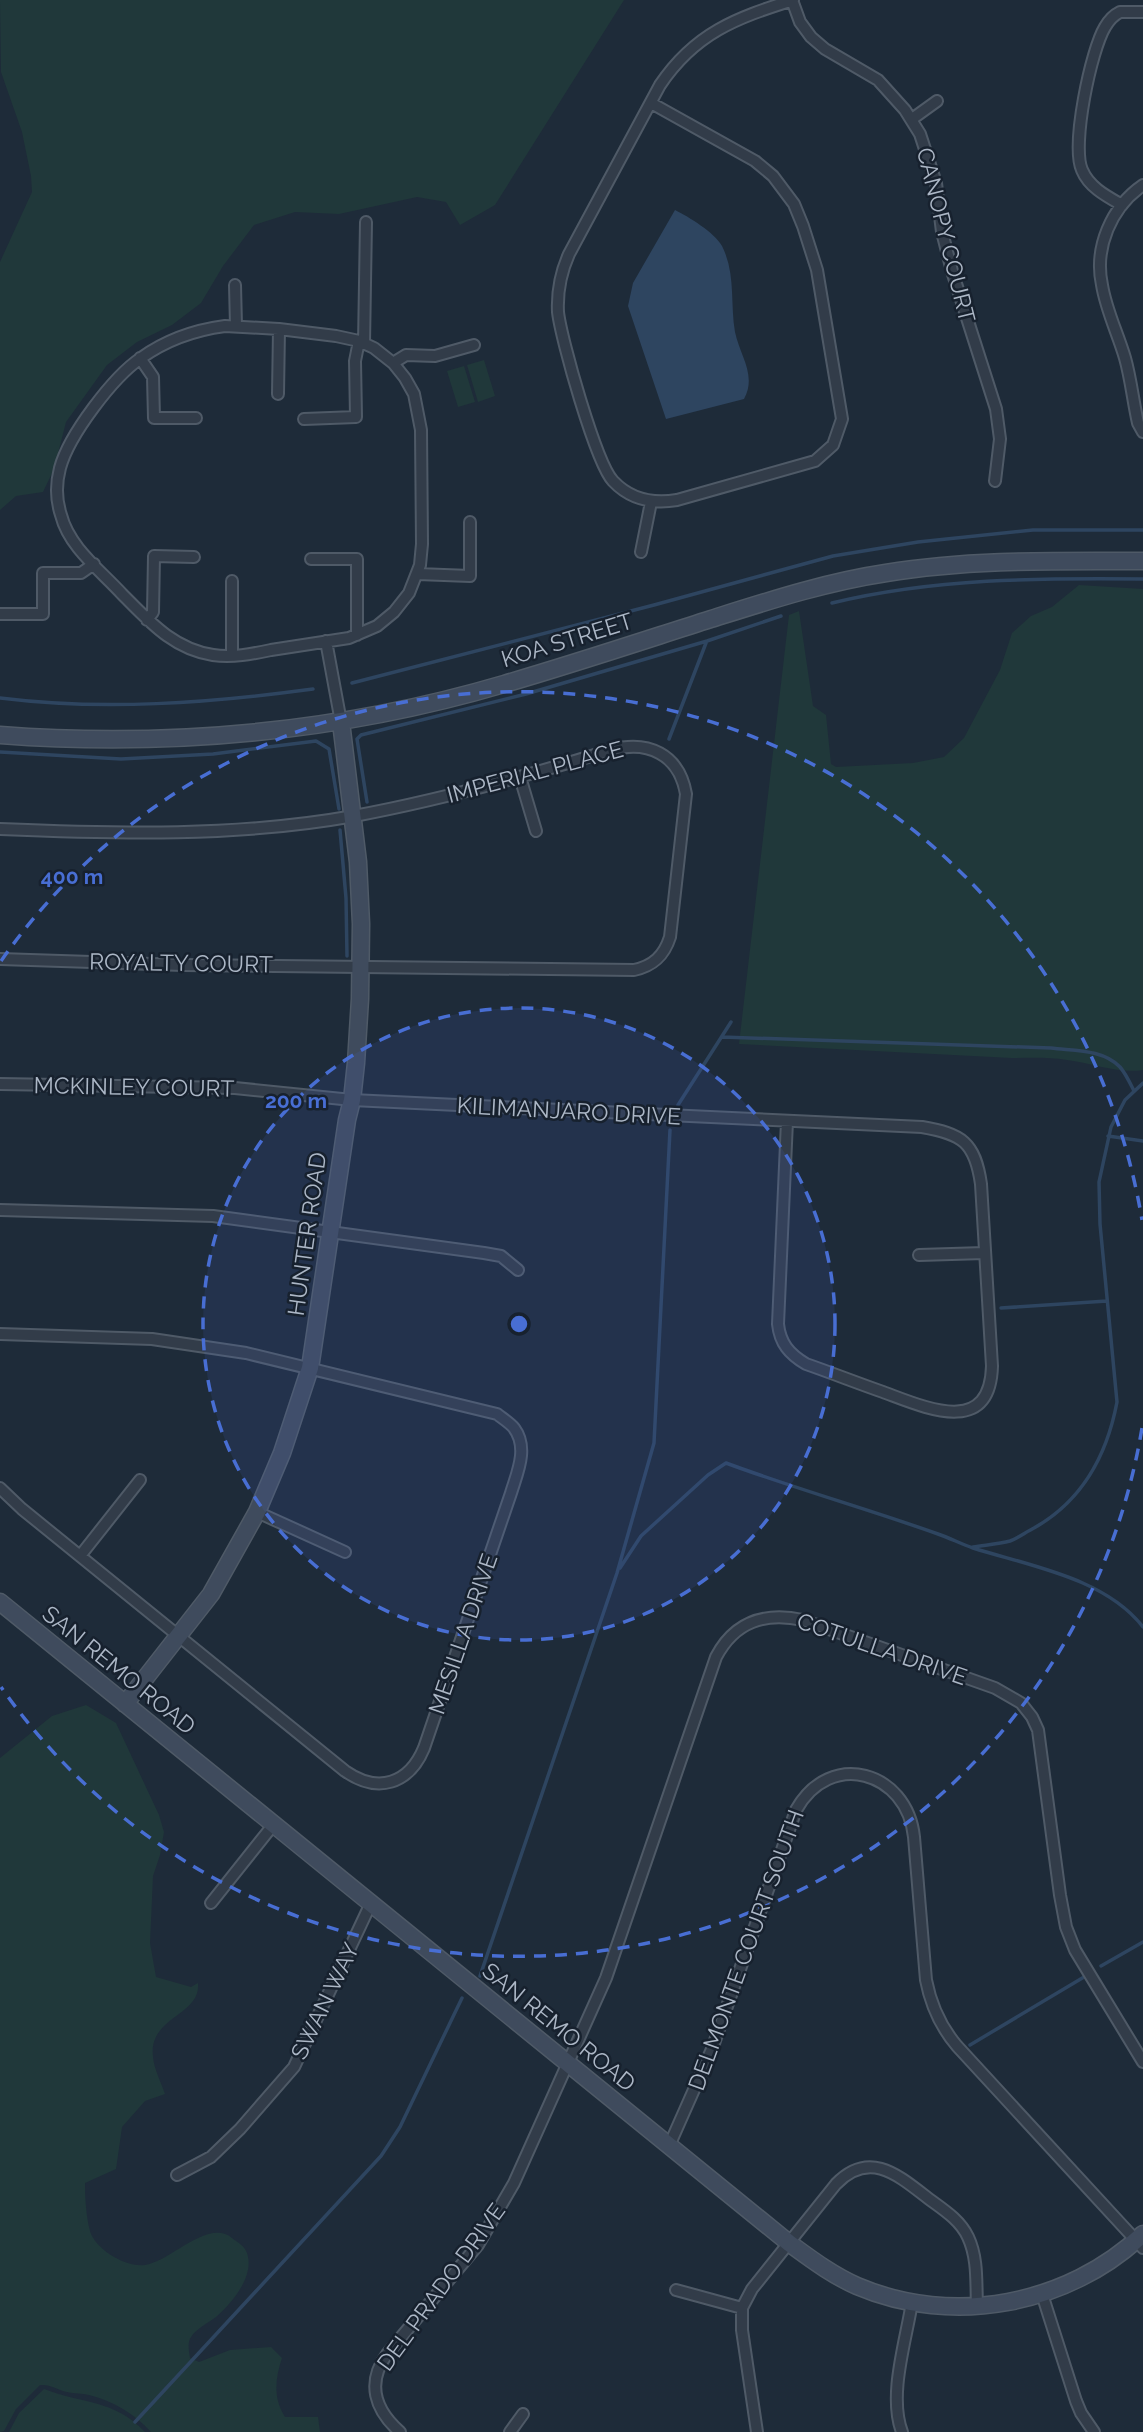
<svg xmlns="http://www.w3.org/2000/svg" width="1143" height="2432" viewBox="0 0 1143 2432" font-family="Raleway,sans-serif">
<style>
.green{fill:#20383a}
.water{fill:#2e4560}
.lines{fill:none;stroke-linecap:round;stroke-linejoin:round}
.stream{stroke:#2e4560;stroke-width:3.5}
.street-casing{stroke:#4f5a67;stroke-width:14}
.secondary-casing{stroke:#4f5a67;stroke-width:19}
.street{stroke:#323c49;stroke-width:10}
.secondary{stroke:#3f4b5d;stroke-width:16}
.ring{fill:none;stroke:#486ed3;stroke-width:3.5;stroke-dasharray:12 9}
.labels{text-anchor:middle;stroke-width:5;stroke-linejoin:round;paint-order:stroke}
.street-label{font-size:23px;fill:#acb7c6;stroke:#17212e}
.centre{fill:#486ed3;stroke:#17212e;stroke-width:3.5}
.ring-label{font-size:21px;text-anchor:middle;font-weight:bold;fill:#486ed3;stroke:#17212e;stroke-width:5;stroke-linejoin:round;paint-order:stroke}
</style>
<rect width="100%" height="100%" fill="#1e2b39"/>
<path class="green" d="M0,0h624l-129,205 -35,20 -14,-23 -29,-5 -78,17 -44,-2 -41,13 -31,41 -22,37 -29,22 -35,17 -30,23 -41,57 -12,47 -11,23 -27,4 -16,14v-248l32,-70 -1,-16 -9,-44 -21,-60z
M484,360l11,36 -17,6 -11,-37z
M464,366l11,36 -17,5 -11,-36z
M1079,585l64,4v481c-25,4 -51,-7 -76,-10 -18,-3 -37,-2 -55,-2l-273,-14 50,-429 10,-4 14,95 13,9 5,49 5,3 77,-4 31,-6 20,-19 36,-68 12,-37 19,-17 21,-9z
M86,1705l30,18 43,92 5,17 -4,23 -7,21 -3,67 6,34 35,10 7,-4c3,33 -50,33 -45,74 1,12 8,25 12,37l-20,7 -23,26 -6,42 -31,14c0,15 1,33 5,48 5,18 36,37 55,34 25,-3 63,-47 87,-27 6,5 12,7 15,15 8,23 -15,50 -31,64 -8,6 -20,12 -25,20 -4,6 -2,14 -1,21l9,4 31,-12 41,-3 11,11c-7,21 -9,40 3,59h33l2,15h-169c-16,-18 -38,-31 -62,-37 -7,-2 -15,-1 -22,-3 -9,-2 -17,-8 -27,-7l-24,24 -12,22 -4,1v-674l52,-42z
M44,2389c38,15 70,10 101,43h-136l10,-19z"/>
<path class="water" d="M675,210c14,7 39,22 47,36 14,28 8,57 13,86 5,24 22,43 9,67l-78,20 -38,-113 5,-23z"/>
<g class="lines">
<path class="stream" d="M832,603c103,-25 206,-25 311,-24
M352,683l302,-78 179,-49 85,-14 115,-12h110
M0,698c104,13 209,5 313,-9
M669,739l37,-96
M0,752l121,7 92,-5 103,-13 13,8 10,60
M367,802l-10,-63 4,-4 165,-41 181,-53 74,-25
M340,830l6,68 1,58
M722,1037l329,11c23,3 52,1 69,19 6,7 10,16 14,24
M678,1105l53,-83
M1108,1136l35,5
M1001,1308l106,-7
M973,1547c12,-2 26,-3 37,-6 8,-3 16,-9 24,-13 48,-27 73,-73 83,-126l-17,-178 -1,-42 12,-55 14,-27 18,-17
M620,1568l21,-32 67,-61 18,-12c70,26 142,46 212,71 12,4 23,10 35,14 57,18 132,30 170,79
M1101,1966l42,-24
M480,1976l137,-403 37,-130 16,-313
M970,2045l114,-68
M135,2422l246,-266 19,-29 62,-129"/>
<defs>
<path id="street" d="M792,0l8,22 11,15 14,12 53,31 27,30 15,24 16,49 6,49 10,39 44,138 4,30 -5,42
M651,103l104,58 18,15 21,28 9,22 14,44 25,149 -9,26 -18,16 -138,39c-24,4 -47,-1 -64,-19 -17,-18 -52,-142 -55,-169 -1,-20 3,-40 11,-58l91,-169c35,-52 76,-67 133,-85
M912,119l25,-18
M1143,185c-32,22 -49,63 -41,100 4,25 16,49 23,73 6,21 8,43 13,65l5,9
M1122,205c-16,-9 -33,-18 -40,-35 -11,-25 9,-120 23,-143 4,-7 9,-12 15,-15h23
M235,285l1,41
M225,326l54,3 57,7 23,5 15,7 19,15 12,15 9,16 7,36 1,114 -2,21 -11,28 -15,19 -17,14 -28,12c-26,4 -52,8 -78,12 -19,4 -39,8 -58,5 -40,-6 -64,-34 -91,-61 -22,-24 -53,-47 -61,-79 -5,-15 -5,-32 -1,-47 9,-33 53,-91 81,-110 25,-18 54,-28 84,-32z
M364,344l2,-122
M140,358l13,19 1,41h42
M393,363l13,-8 29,1 39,-11
M278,394l1,-65
M304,419l52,-2 -1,-56 4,-20
M641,552l10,-50
M311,559h46v76
M418,574l52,2v-54
M0,614h43v-41h38l13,-9
M147,620l6,-8 1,-56 40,1
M326,641l15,81
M232,656v-75
M520,777l16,54
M0,829c118,5 237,8 354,-13 87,-16 173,-40 257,-66 37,-10 68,4 75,44l-16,143c-6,19 -17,29 -36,33l-451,-5 -183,-6
M0,1084l235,4 117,12 570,27c40,7 53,15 59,57l11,182c-2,72 -68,41 -109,26 -26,-9 -51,-19 -77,-28 -17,-10 -26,-21 -28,-40l9,-203
M0,1210l213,6 271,37 17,3 17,14
M919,1255l65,-2
M0,1334l152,5 94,14 251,61c5,4 13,9 17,14 15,20 3,45 -3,65l-87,255c-15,36 -46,46 -79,23l-323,-262 -22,-21
M257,1512l88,40
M80,1556l60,-76
M211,1903l63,-79
M669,2146l43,-97 84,-239c34,-61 111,-39 118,27l12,143c5,26 14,46 31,66l186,202
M177,2175l34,-18 29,-28 54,-62 77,-164
M676,2290l66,18
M1042,2294l34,107 5,12 13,19
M400,2432c-25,-22 -34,-49 -13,-78l91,-109 36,-62 92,-205 110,-321c19,-36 49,-45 87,-37l192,68 26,15 11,14 6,13 22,165 6,32 9,23 68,112
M510,2432l13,-18
M757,2432l-15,-102v-22l10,-19 84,-105c34,-35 63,-8 93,15 15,11 31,21 39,38 10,21 8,46 9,69
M902,2432c-14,-37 4,-91 10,-130"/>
<path id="secondary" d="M0,735c169,13 341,-3 504,-51 69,-20 138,-43 207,-65 57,-18 115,-37 175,-46 85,-14 171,-12 257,-12
M0,1602l789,641c22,16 43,32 68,43 96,41 211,19 286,-52
M125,1704l86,-110 46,-82 25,-59 28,-85 37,-248 5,-20 4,-37 4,-64 1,-75 -3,-62 -17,-140"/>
</defs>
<use href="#street" class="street-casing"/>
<use href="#secondary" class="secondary-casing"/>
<use href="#street" class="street"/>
<use href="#secondary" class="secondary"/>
</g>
<circle cx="519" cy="1324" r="316" fill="#486ed3" fill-opacity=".12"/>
<g class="ring">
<circle cx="519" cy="1324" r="316"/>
<path d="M1142 1428A632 632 0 0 1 1 1687M1 961A632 632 0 0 1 1142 1220"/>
</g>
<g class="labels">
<g class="street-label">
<text transform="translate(946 235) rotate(76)" y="8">CANOPY COURT</text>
<text transform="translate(567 640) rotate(-17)" y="8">KOA STREET</text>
<text transform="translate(535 772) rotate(-15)" y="8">IMPERIAL PLACE</text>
<text transform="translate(181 963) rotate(1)" y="8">ROYALTY COURT</text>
<text transform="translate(134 1087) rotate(1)" y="8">MCKINLEY COURT</text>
<text transform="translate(569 1111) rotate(3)" y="8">KILIMANJARO DRIVE</text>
<text transform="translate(307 1234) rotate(-82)" y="8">HUNTER ROAD</text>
<text transform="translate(463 1634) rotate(-71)" y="8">MESILLA DRIVE</text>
<text transform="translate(882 1649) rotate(19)" y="8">COTULLA DRIVE</text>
<text transform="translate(119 1670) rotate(39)" y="8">SAN REMO ROAD</text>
<text transform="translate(746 1950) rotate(-70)" y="8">DELMONTE COURT SOUTH</text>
<text transform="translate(325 2001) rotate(-64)" y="8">SWAN WAY</text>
<text transform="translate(559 2027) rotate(39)" y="8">SAN REMO ROAD</text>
<text transform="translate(441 2287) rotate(-54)" y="8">DEL PRADO DRIVE</text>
</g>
</g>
<circle cx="519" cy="1324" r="10" class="centre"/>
<g class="ring-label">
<text x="72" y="884">400 m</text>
<text x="296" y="1108">200 m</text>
</g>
</svg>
